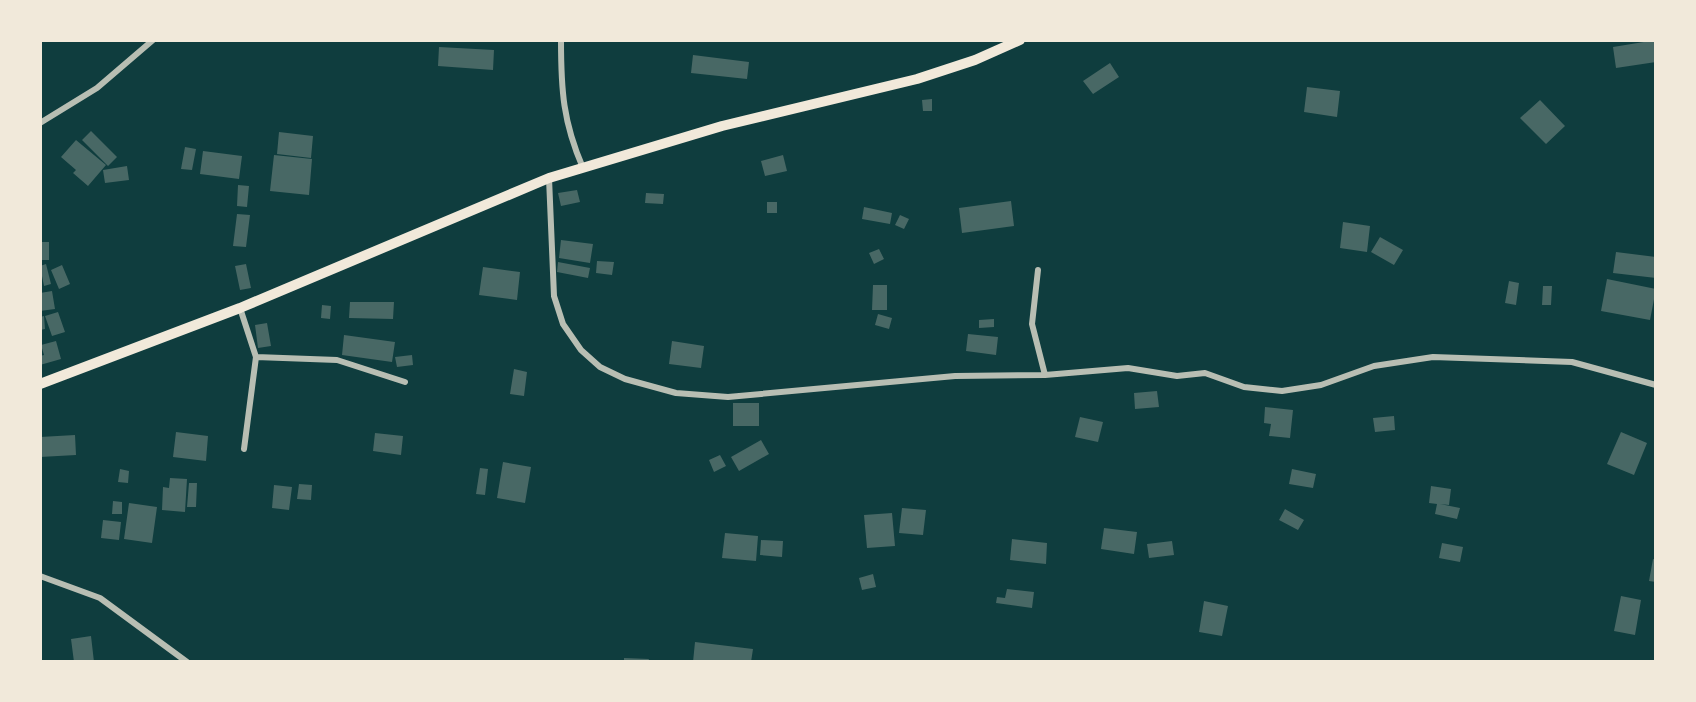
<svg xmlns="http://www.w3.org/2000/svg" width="1696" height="702" viewBox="0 0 1696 702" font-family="Commissioner,sans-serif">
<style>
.building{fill:#486865}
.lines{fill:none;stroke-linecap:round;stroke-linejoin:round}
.minor{stroke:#b8beb3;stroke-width:6}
.secondary{stroke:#f1e9da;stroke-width:10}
</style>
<rect width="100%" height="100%" fill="#0f3d3e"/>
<path class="building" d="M1656,40v22l-40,6 -3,-21z
M439,47l55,3 -1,20 -55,-4z
M693,55l56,7 -2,17 -56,-6z
M1110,63l9,14 -26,17 -10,-13z
M1307,87l33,4 -3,26 -33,-5z
M932,99v12h-9l-1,-11z
M1540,100l25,26 -19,18 -26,-26z
M91,131l26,26 -9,9 -26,-26z
M279,132l34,4 -2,22 -34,-4z
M76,140l30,25 -18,21 -15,-13 3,-3 -15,-13z
M185,147l11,2 -4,21 -11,-1z
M203,151l39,5 -3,23 -39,-5z
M274,155l38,4 -3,36 -39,-4z
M783,155l4,16 -22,5 -4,-15z
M127,166l2,14 -24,3 -2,-13z
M238,185l11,1 -2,21 -10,-1z
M577,190l3,12 -19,4 -3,-13z
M646,193l18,1 -1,10 -18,-1z
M1011,201l3,25 -52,7 -3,-25z
M767,202h10v11h-10z
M864,207l28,6 -2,11 -28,-5z
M237,214l13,1 -4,32 -13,-1z
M900,215l9,4 -5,10 -9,-4z
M1343,222l27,4 -3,26 -27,-4z
M1380,237l23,13 -9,15 -23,-13z
M561,240l32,4 -3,19 -31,-5z
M40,242h9v18h-9z
M879,249l5,10 -10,5 -5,-11z
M1616,252l40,5v21l-43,-5z
M597,261l17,1 -2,13 -16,-2z
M558,262l32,6 -2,10 -31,-6z
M46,264l5,20 -7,2 -4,-20z
M246,264l5,24 -11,2 -5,-24z
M62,265l8,19 -11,5 -8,-19z
M483,267l37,5 -3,28 -38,-5z
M1607,279l49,10 -6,31 -49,-9z
M1509,281l10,2 -3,22 -11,-2z
M873,285h14v25h-15z
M1543,286h9l-1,19h-9z
M52,291l3,18 -15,2v-18z
M350,302h44l-1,17 -44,-1z
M322,305l9,1 -1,13 -9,-1z
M58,312l7,20 -13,4 -7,-20z
M878,314l14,4 -3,11 -14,-4z
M44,316l1,13 -5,1v-13z
M994,319v8l-15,1v-8z
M267,323l4,23 -13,2 -3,-23z
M968,334l30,3 -2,18 -30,-4z
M344,335l51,7 -3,20 -50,-7z
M56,341l5,18 -21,6v-9l4,-1 -3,-10z
M672,341l32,5 -3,22 -32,-4z
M412,355l1,10 -16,2 -2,-10z
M514,369l13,3 -3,24 -14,-2z
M1157,391l2,16 -24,2 -1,-16z
M733,403h26v23h-26z
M1265,407l28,3 -3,28 -21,-2 2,-12 -7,-1z
M1394,416l1,14 -20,2 -2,-14z
M1080,417l23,5 -5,20 -23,-5z
M176,432l32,4 -2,25 -33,-4z
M1621,432l26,11 -13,32 -27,-11z
M375,433l28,3 -2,19 -28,-4z
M75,435l1,20 -36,2v-20z
M761,440l8,14 -30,17 -8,-14z
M720,455l6,11 -12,6 -5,-12z
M503,462l28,5 -6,36 -28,-5z
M480,468l8,1 -3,26 -9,-1z
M120,469l9,2 -1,12 -10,-1z
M1292,469l24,5 -3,14 -24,-4z
M170,478l17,1 -2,33 -23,-2 1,-23 6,1z
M189,483h8l-1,24h-9z
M299,484l13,1 -1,15 -14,-1z
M274,485l18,2 -3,23 -17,-2z
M1431,486l20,3 -2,16 -9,-1 20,4 -3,11 -22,-5 2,-10 -8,-1z
M113,501l9,1v12h-10z
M129,503l28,4 -5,36 -28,-4z
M902,508l24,2 -3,25 -24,-2z
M1285,509l19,11 -6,10 -19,-10z
M892,513l3,33 -28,2 -3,-33z
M103,520l18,2 -2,18 -18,-2z
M1104,528l33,4 -3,22 -33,-5z
M725,533l33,3 -2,25 -34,-3z
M1012,539l35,4 -1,21 -36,-4z
M761,540l22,1 -1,16 -22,-2z
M1172,541l2,14 -25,3 -2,-14z
M1442,543l21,4 -3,15 -21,-4z
M1653,559l3,1v22l-7,-1z
M873,574l3,13 -14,3 -3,-12z
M1007,589l27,3 -2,16 -36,-5 1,-6 8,1z
M1621,596l20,4 -6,35 -21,-4z
M1204,601l24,5 -6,30 -23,-4z
M91,636l3,26h-20l-3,-23z
M695,642l58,7 -2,13h-58z
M624,658l25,1 -1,3h-24z"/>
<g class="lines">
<path class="minor" d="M561,40c0,50 2,82 22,128
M40,123l57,-35 56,-48
M549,178l5,118 9,28 18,26 19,17 25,12 51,14 52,4 227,-21 90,-1 83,-7 49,8 28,-3 39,14 38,4 39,-6 53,-19 59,-9 139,5 84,23
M1038,270l-6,54 13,51
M240,308l16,49 81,3 68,22
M244,449l12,-92
M40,576l60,22 87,64"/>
<path class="secondary" d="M40,384l200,-76 309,-130 173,-52 195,-47 58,-19 45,-20"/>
</g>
<rect width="1696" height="702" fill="none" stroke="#f1e9da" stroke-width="84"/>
</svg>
